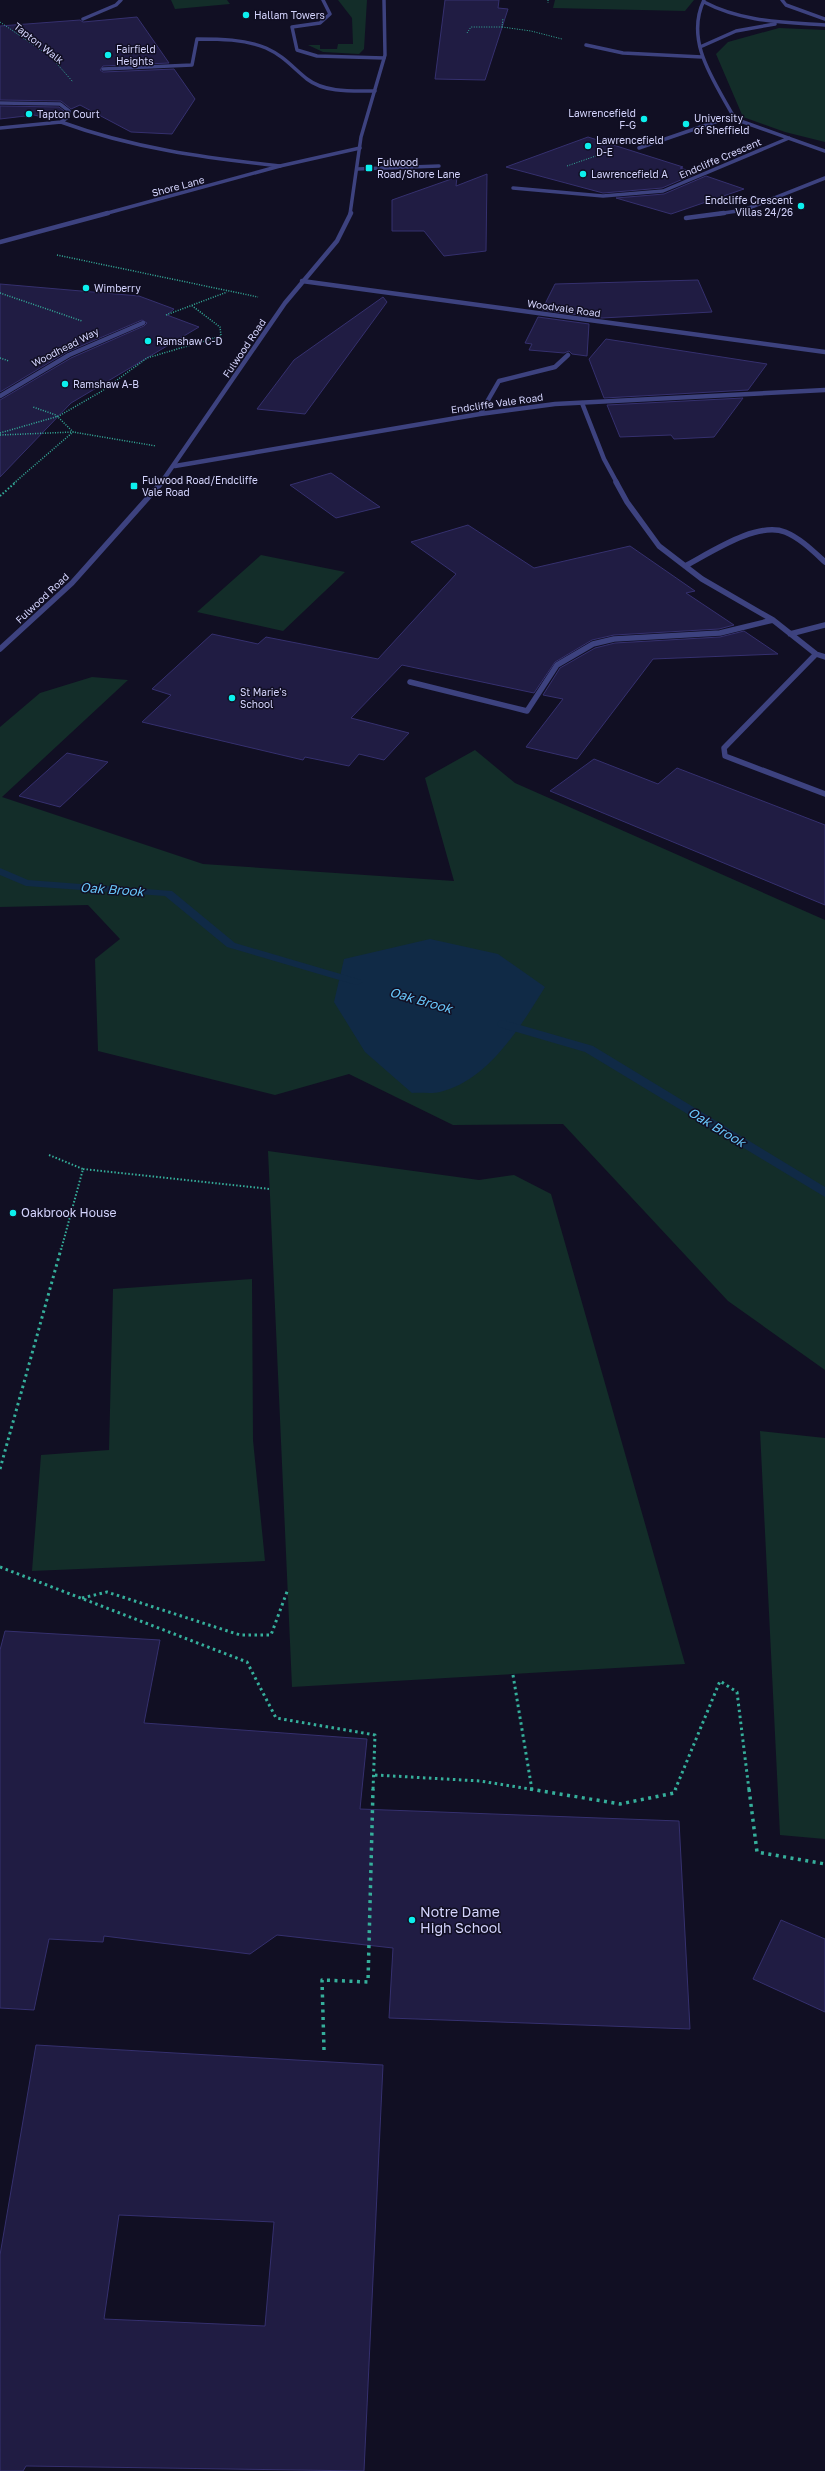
<svg xmlns="http://www.w3.org/2000/svg" width="825" height="2471" viewBox="0 0 825 2471" font-family="'Golos Text',sans-serif">
<style>
.green{fill:#132d29}
.water{fill:#102a46}
.lines{fill:none;stroke-linecap:round;stroke-linejoin:round}
.stream{fill:#102a46;fill-rule:evenodd}
.building{fill:#201c43;stroke:#35306e;fill-rule:evenodd}
.path-far4{stroke:#35af9b;stroke-width:1;stroke-dasharray:1 1.5;stroke-linecap:butt}
.path-far3{stroke:#35af9b;stroke-width:1.5;stroke-dasharray:1 1.5;stroke-linecap:butt}
.path-far2{stroke:#35af9b;stroke-width:2;stroke-dasharray:1.5 2;stroke-linecap:butt}
.path-far1{stroke:#35af9b;stroke-width:3;stroke-dasharray:2.5 3.5;stroke-linecap:butt}
.path{stroke:#35af9b;stroke-width:3.5;stroke-dasharray:3 4.5;stroke-linecap:butt}
.service-far2{stroke:#3d427f;stroke-width:3.5}
.service-far1{stroke:#3d427f;stroke-width:4.5}
.service{stroke:#3d427f;stroke-width:5.5}
.minor-far1{stroke:#3d427f;stroke-width:3.5}
.minor{stroke:#3d427f;stroke-width:4.5}
.tertiary-far2{stroke:#3d427f;stroke-width:3.5}
.tertiary-far1{stroke:#3d427f;stroke-width:4.5}
.tertiary{stroke:#3d427f;stroke-width:5.5}
.poi-dot{fill:#0cf0ee;stroke:#110f23;stroke-width:1.5}
.labels{text-anchor:middle;stroke-width:3;stroke-linejoin:round;paint-order:stroke}
.far-poi-label{font-size:10px;fill:#d4d4fd;stroke:#110f23;text-anchor:start}
.far-street-label{font-size:10px;fill:#d4d4fd;stroke:#110f23}
.poi-label{font-size:12px;fill:#d4d4fd;stroke:#110f23;text-anchor:start}
.water-label{font-size:13px;font-style:italic;fill:#67c4f7;stroke:#110f23}
.near-poi-label{font-size:14px;fill:#d4d4fd;stroke:#110f23;text-anchor:start}
</style>
<rect width="100%" height="100%" fill="#110f23"/>
<path class="green" d="M171,0h56l3,4 -55,5z
M338,0h29l-3,49 -5,5 -36,-2 -15,-7h12v4h17l1,-5h15l-1,-26z
M555,0h139l-9,11 -132,-3z
M779,28l46,2v112l-40,-10 -42,-15 -27,-63 12,-12z
M261,555l84,17 -62,59 -86,-19z
M92,677l36,3 -126,117 201,67 251,17 -29,-103 50,-28 40,33 310,137v450l-97,-69 -165,-177 -110,1 -104,-51 -74,21 -177,-44 -3,-92 25,-20 -32,-34 -88,2v-180l40,-34z
M268,1151l211,29 35,-5 37,19 134,470 -393,23z
M252,1279l1,161 12,121 -233,10 9,-116 68,-5 4,-161z
M760,1431l65,7v401l-45,-4z"/>
<path class="water" d="M430,939l68,15 47,33c-24,39 -57,94 -105,105 -9,2 -19,0 -28,1l-47,-41 -31,-50 10,-43z"/>
<g class="lines">
<path class="stream" d="M0,868l28,12 144,11 63,52 126,37 2,2 -6,3 -4,-1 -126,-37 -62,-51 -139,-10 -26,-11z
M503,1020l90,26 232,141v10l-240,-145 -86,-25 -2,-3 2,-3z"/>
</g>
<path class="building" d="M445,0h54l-1,8 10,1 -23,71 -50,-1z
M137,17l32,46 -66,3 -3,4 3,2 71,-3 21,30 -23,35 -41,-2 -51,-27 -9,4 -10,-8 -61,-1v-74l80,-6 3,2z
M0,106l59,1 5,4 -17,7 -13,-3 -34,4z
M588,137l95,30 -3,1 17,5 -35,15 -59,5 -97,-26z
M487,174l-1,77 -42,5 -20,-25h-32v-31l65,-23 -1,9z
M706,176l38,13 -73,25 -55,-16 48,-4z
M698,280l14,32 -110,6 -60,-8 13,-26z
M0,284l139,12 35,13 -7,6 32,12 -128,76 -71,74v-77l71,-42 73,-32 3,-3 -5,-3 -75,32 -67,40z
M383,297l4,5 -82,112 -48,-5 37,-49z
M538,317l51,7 -2,32 -15,-2 -3,-3 -5,2 -35,-3 3,-6 -7,-1z
M606,339l161,25 -19,26 -144,8 -15,-39z
M743,398l-29,39 -40,2 -3,-4 -51,2 -13,-32z
M331,473l49,34 -44,11 -46,-33z
M468,525l66,43 96,-22 65,45 -9,2 48,32 -15,4 -105,6 -22,5 -37,22 -21,31 -132,-28 -51,53 58,15 -25,27 -25,-6 -10,12 -44,-9 -2,3 -161,-38 29,-27 -19,-6 60,-55 46,10 8,-7 112,22 78,-85 -45,-32z
M744,631l34,23 -125,5 -76,100 -51,-12 37,-48 -20,-4 17,-27 35,-20 20,-5 105,-6z
M67,753l41,9 -48,45 -41,-11z
M594,759l64,25 19,-16 148,57v80l-275,-114z
M5,1631l155,9 -16,83 223,16 -7,70 319,12 11,208 -301,-11 4,-70 -116,-13 -27,19 -146,-18 -1,6 -54,-3 -15,71 -34,-2v-358z
M781,1920l44,19v73l-72,-33z
M36,2045l347,20 -19,406 -338,-5 -3,5h-23v-216zM119,2215l155,7 -9,104 -161,-7z"/>
<g class="lines">
<path class="path-far4" d="M548,0v3
M0,22l51,35 22,25
M502,27l29,4 31,8
M467,33l4,-6h31l1,-9
M567,166l46,-16"/>
<path class="path-far3" d="M57,255l201,42
M0,293l82,28
M166,315l61,-23
M0,358l9,3
M0,433l59,-17 43,-25 45,-33 74,-22 -1,-9 -29,-22
M0,435l73,-3 83,14
M14,483l59,-51 -17,-17 -23,-8"/>
<path class="path-far2" d="M0,496l16,-14
M49,1155l34,14 -22,81
M83,1169l187,20"/>
<path class="path-far1" d="M0,1469l61,-220
M0,1567l247,95 29,56 99,17 -2,55
M82,1598l25,-6 133,43h31l17,-46
M513,1675l19,115
M375,1775l105,6 56,9
M675,1790l45,-109 17,11 12,98"/>
<path class="path" d="M530,1789l90,15 54,-11 2,-4
M749,1789l8,63 68,12
M324,2050l-2,-70 46,2 5,-193"/>
<path class="service-far2" d="M323,0l7,14 -10,9 -28,4 5,23 20,6 67,2
M704,0c-20,42 11,82 31,119l90,32
M782,0l4,5 39,14
M704,2c38,20 79,20 121,23
M586,45l37,8 79,4
M700,47l36,-16 39,-7
M103,69l89,-4 5,-26c23,0 47,0 69,9 18,8 27,20 41,31 18,14 46,12 68,12
M0,103l60,1 9,7 -1,6 -7,5 -61,6
M61,122c71,26 144,36 219,44
M639,148l79,-27 17,-2
M357,169l82,-3
M513,188l90,8 60,-5 126,-53
M717,214l27,-4 81,-32"/>
<path class="service-far1" d="M686,218l38,-5
M0,396l69,-41 74,-32
M582,403l22,56 13,24"/>
<path class="service" d="M616,482l11,20 32,44 43,33 71,41 43,34 9,3
M685,566c25,-13 72,-45 100,-34 15,6 28,19 40,30
M790,634l35,-9
M816,654l-92,94 1,8 100,38
M410,682l117,29 30,-46 36,-21 21,-5 106,-6 53,-13"/>
<path class="minor-far1" d="M83,19l33,-14 5,-5
M104,214l176,-48 80,-18"/>
<path class="minor" d="M0,242l108,-29
M302,281l523,71
M480,414l19,-33 56,-14 13,-12
M175,466l305,-52 75,-10 270,-14"/>
<path class="tertiary-far2" d="M350,214l11,-77 24,-82 -1,-55"/>
<path class="tertiary-far1" d="M161,483l124,-180 52,-62 14,-28"/>
<path class="tertiary" d="M0,649l72,-66 90,-101"/>
</g>
<g class="poi-dot">
<circle cx="246" cy="15" r="4"/>
<circle cx="108" cy="55" r="4"/>
<circle cx="29" cy="114" r="4"/>
<circle cx="644" cy="119" r="4"/>
<circle cx="686" cy="124" r="4"/>
<circle cx="588" cy="146" r="4"/>
<rect x="365" y="164" width="8" height="8" rx="2"/>
<circle cx="583" cy="174" r="4"/>
<circle cx="801" cy="206" r="4"/>
<circle cx="86" cy="288" r="4"/>
<circle cx="148" cy="341" r="4"/>
<circle cx="65" cy="384" r="4"/>
<rect x="130" y="482" width="8" height="8" rx="2"/>
<circle cx="232" cy="698" r="4"/>
<circle cx="13" cy="1213" r="4"/>
<circle cx="412" cy="1920" r="4"/>
</g>
<g class="labels">
<g class="far-poi-label">
<text x="254" y="19">Hallam Towers</text>
<text x="116" y="53">Fairfield<tspan x="116" dy="12">Heights</tspan></text>
<text x="636" y="117" text-anchor="end">Lawrencefield<tspan x="636" dy="12">F-G</tspan></text>
<text x="37" y="118">Tapton Court</text>
<text x="694" y="122">University<tspan x="694" dy="12">of Sheffield</tspan></text>
<text x="596" y="144">Lawrencefield<tspan x="596" dy="12">D-E</tspan></text>
<text x="377" y="166">Fulwood<tspan x="377" dy="12">Road/Shore Lane</tspan></text>
<text x="591" y="178">Lawrencefield A</text>
<text x="793" y="204" text-anchor="end">Endcliffe Crescent<tspan x="793" dy="12">Villas 24/26</tspan></text>
<text x="94" y="292">Wimberry</text>
<text x="156" y="345">Ramshaw C-D</text>
<text x="73" y="388">Ramshaw A-B</text>
<text x="142" y="484">Fulwood Road/Endcliffe<tspan x="142" dy="12">Vale Road</tspan></text>
<text x="240" y="696">St Marie's<tspan x="240" dy="12">School</tspan></text>
</g>
<g class="far-street-label">
<text transform="translate(39 43) rotate(38)" y="4">Tapton Walk</text>
<text transform="translate(720 158) rotate(-23)" y="4">Endcliffe Crescent</text>
<text transform="translate(178 186) rotate(-15)" y="4">Shore Lane</text>
<text transform="translate(564 308) rotate(8)" y="4">Woodvale Road</text>
<text transform="translate(65 347) rotate(-27)" y="4">Woodhead Way</text>
<text transform="translate(244 348) rotate(-56)" y="4">Fulwood Road</text>
<text transform="translate(497 403) rotate(-8)" y="4">Endcliffe Vale Road</text>
<text transform="translate(42 598) rotate(-43)" y="4">Fulwood Road</text>
</g>
<g class="poi-label">
<text x="21" y="1217">Oakbrook House</text>
</g>
<g class="water-label">
<text transform="translate(112 889) rotate(4)" y="5">Oak Brook</text>
<text transform="translate(421 1000) rotate(16)" y="5">Oak Brook</text>
<text transform="translate(717 1127) rotate(31)" y="5">Oak Brook</text>
</g>
<g class="near-poi-label">
<text x="420" y="1917">Notre Dame<tspan x="420" dy="16">High School</tspan></text>
</g>
</g>
</svg>
